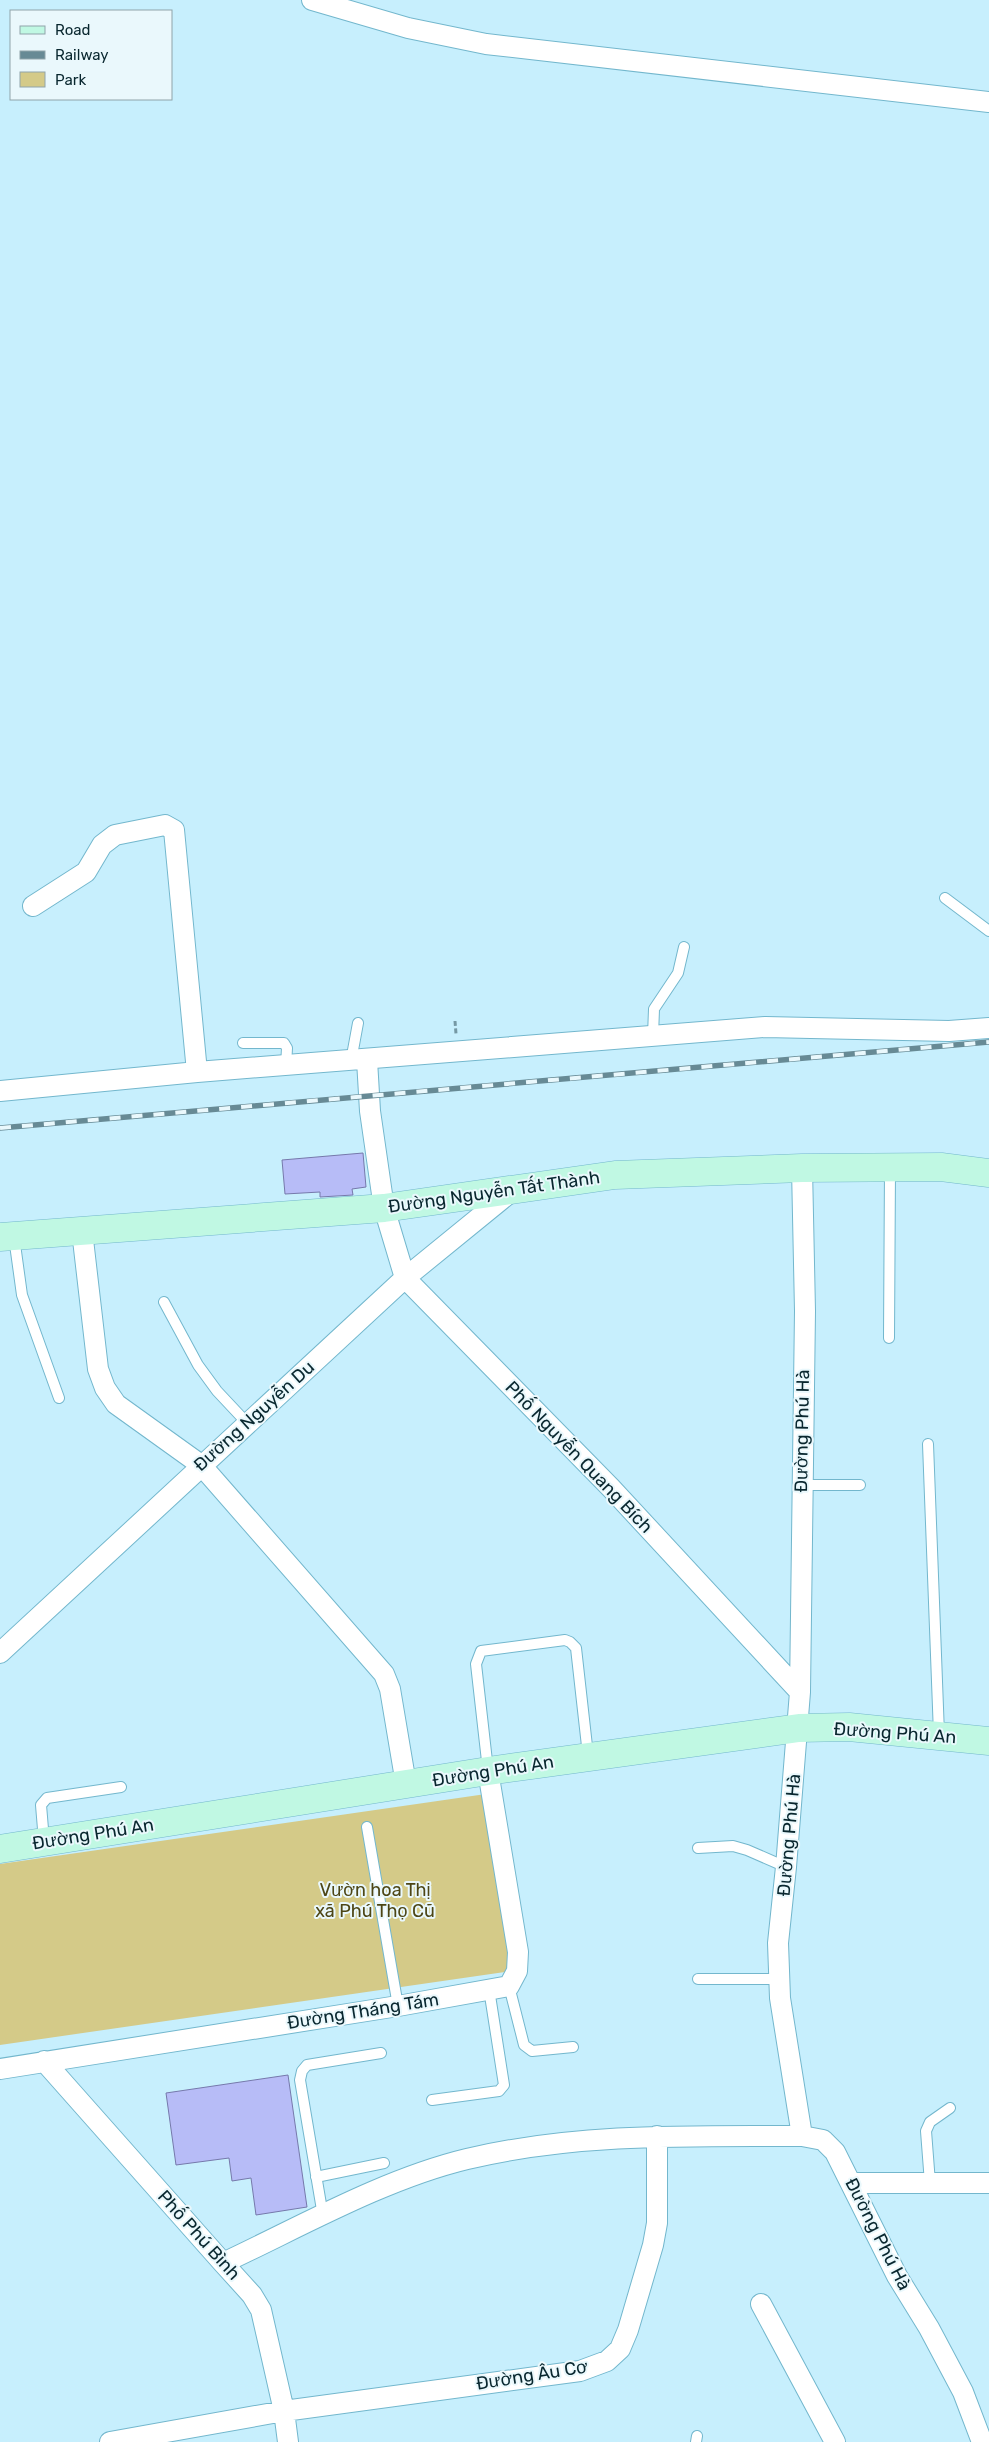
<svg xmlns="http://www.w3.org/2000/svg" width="989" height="2442" viewBox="0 0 989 2442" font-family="Rubik,sans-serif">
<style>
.green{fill:#d4ca88}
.building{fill:#b7bcf7;stroke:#7679ab}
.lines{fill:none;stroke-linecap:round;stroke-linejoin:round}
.lane-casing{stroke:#73b7cd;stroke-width:12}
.street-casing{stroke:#73b7cd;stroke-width:22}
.secondary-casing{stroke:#73b7cd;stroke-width:29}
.path{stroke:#7598a4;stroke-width:3;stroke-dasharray:5 2.5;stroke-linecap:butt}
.lane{stroke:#fff;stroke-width:10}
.street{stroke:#fff;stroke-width:20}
.secondary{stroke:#c0f8e3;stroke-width:28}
.rail-casing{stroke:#678a95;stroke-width:5.5}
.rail{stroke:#eaf8fc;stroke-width:4;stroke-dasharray:11;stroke-linecap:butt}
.labels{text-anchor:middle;stroke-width:4;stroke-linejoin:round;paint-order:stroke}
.street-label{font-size:18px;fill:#09272f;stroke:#eaf8fc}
.park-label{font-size:18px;fill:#4d4615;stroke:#eaf8fc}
</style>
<rect width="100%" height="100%" fill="#c7effd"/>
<path class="green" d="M486,1794l25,177 -511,74v-181z"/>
<path class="building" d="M363,1153l3,34 -14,2 1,6 -33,2v-5l-35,2 -3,-34z
M288,2075l19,132 -51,8 -5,-37 -19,3 -3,-23 -53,7 -10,-72z"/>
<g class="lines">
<defs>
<path id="lane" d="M945,898l44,33
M653,1036l1,-27 24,-36 6,-26
M243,1043h41l3,5 -1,18
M351,1061l7,-38
M14,1237l8,58 37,103
M164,1302l34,63 19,26 30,32
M889,1338l1,-169
M928,1444l11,290
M801,1485h59
M488,1770l-12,-106 5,-13 84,-11 5,2 6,6 12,107
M367,1827l31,179
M44,1841l-3,-36 6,-7 74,-11
M698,1848l35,-2 14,4 39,17
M698,1979h81
M509,1986l15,59 8,6 41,-4
M432,2100l67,-9 5,-6 -15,-96
M316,2177l68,-14
M930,2183l-4,-52 4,-9 20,-14
M323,2216l-23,-136 2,-9 5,-6 74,-12
M696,2442l1,-6"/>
<path id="street" d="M312,0l96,28 78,16 503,58
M33,906l53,-34 16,-27 13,-10 50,-10 9,5 23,242
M367,1060l3,51 14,97 21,70 206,210 189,204
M0,1091l197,-19 568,-45 184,4 40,-3
M802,1168l3,143 -5,381 -14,175 -8,76 2,55 22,138 21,4 12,12 62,124 32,52 34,64 19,50
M82,1231l16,138 7,19 11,16 85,61 183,209 6,15 16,95
M0,1653l405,-375 108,-88
M44,2061l179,202 29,32 9,15 23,101 4,31
M0,2069l398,-63 111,-20 8,-15 1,-19 -30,-181
M852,2183h137
M223,2263c77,-36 161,-84 244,-104 109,-26 223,-23 335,-23
M761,2304l74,138
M110,2442l174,-31 296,-40 27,-10 13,-12 8,-19 25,-85 4,-22v-87"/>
<path id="secondary" d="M0,1237l384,-29 231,-33 187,-7 139,-1 48,6
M0,1849l488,-78 311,-43 50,-1 140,14"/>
</defs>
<use href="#lane" class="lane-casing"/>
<use href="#street" class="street-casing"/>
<use href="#secondary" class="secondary-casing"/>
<path class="path" d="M455,1021l1,13"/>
<use href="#lane" class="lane"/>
<use href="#street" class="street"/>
<use href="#secondary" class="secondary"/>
<defs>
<path id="rail" d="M0,1128l989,-86"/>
</defs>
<use href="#rail" class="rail-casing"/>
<use href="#rail" class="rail"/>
</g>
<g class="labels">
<g class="street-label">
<text transform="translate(494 1192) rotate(-8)" y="6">Đường Nguyễn Tất Thành</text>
<text transform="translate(254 1416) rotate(-42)" y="6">Đường Nguyễn Du</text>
<text transform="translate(802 1431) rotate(-89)" y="6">Đường Phú Hà</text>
<text transform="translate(579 1457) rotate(46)" y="6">Phố Nguyễn Quang Bích</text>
<text transform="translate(895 1733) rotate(4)" y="6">Đường Phú An</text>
<text transform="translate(493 1771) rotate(-9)" y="6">Đường Phú An</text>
<text transform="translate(93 1834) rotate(-9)" y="6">Đường Phú An</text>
<text transform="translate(789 1835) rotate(-85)" y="6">Đường Phú Hà</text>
<text transform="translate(363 2011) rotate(-9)" y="6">Đường Tháng Tám</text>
<text transform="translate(878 2234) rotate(63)" y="6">Đường Phú Hà</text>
<text transform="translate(199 2235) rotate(48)" y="6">Phố Phú Bình</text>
<text transform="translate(532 2375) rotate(-9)" y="6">Đường Âu Cơ</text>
</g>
<g class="park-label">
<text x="375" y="1896">Vườn hoa Thị<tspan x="375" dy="21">xã Phú Thọ Cũ</tspan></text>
</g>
</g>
<rect x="10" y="10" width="162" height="90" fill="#eaf8fc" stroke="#90a4aa"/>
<rect x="20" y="26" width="25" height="8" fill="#c0f8e3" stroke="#90a4aa"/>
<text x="55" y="35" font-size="15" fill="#09272f">Road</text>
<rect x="20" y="51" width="25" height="8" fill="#678a95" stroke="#90a4aa"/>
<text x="55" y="60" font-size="15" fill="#09272f">Railway</text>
<rect x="20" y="72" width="25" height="15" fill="#d4ca88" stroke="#90a4aa"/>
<text x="55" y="85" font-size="15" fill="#09272f">Park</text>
</svg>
